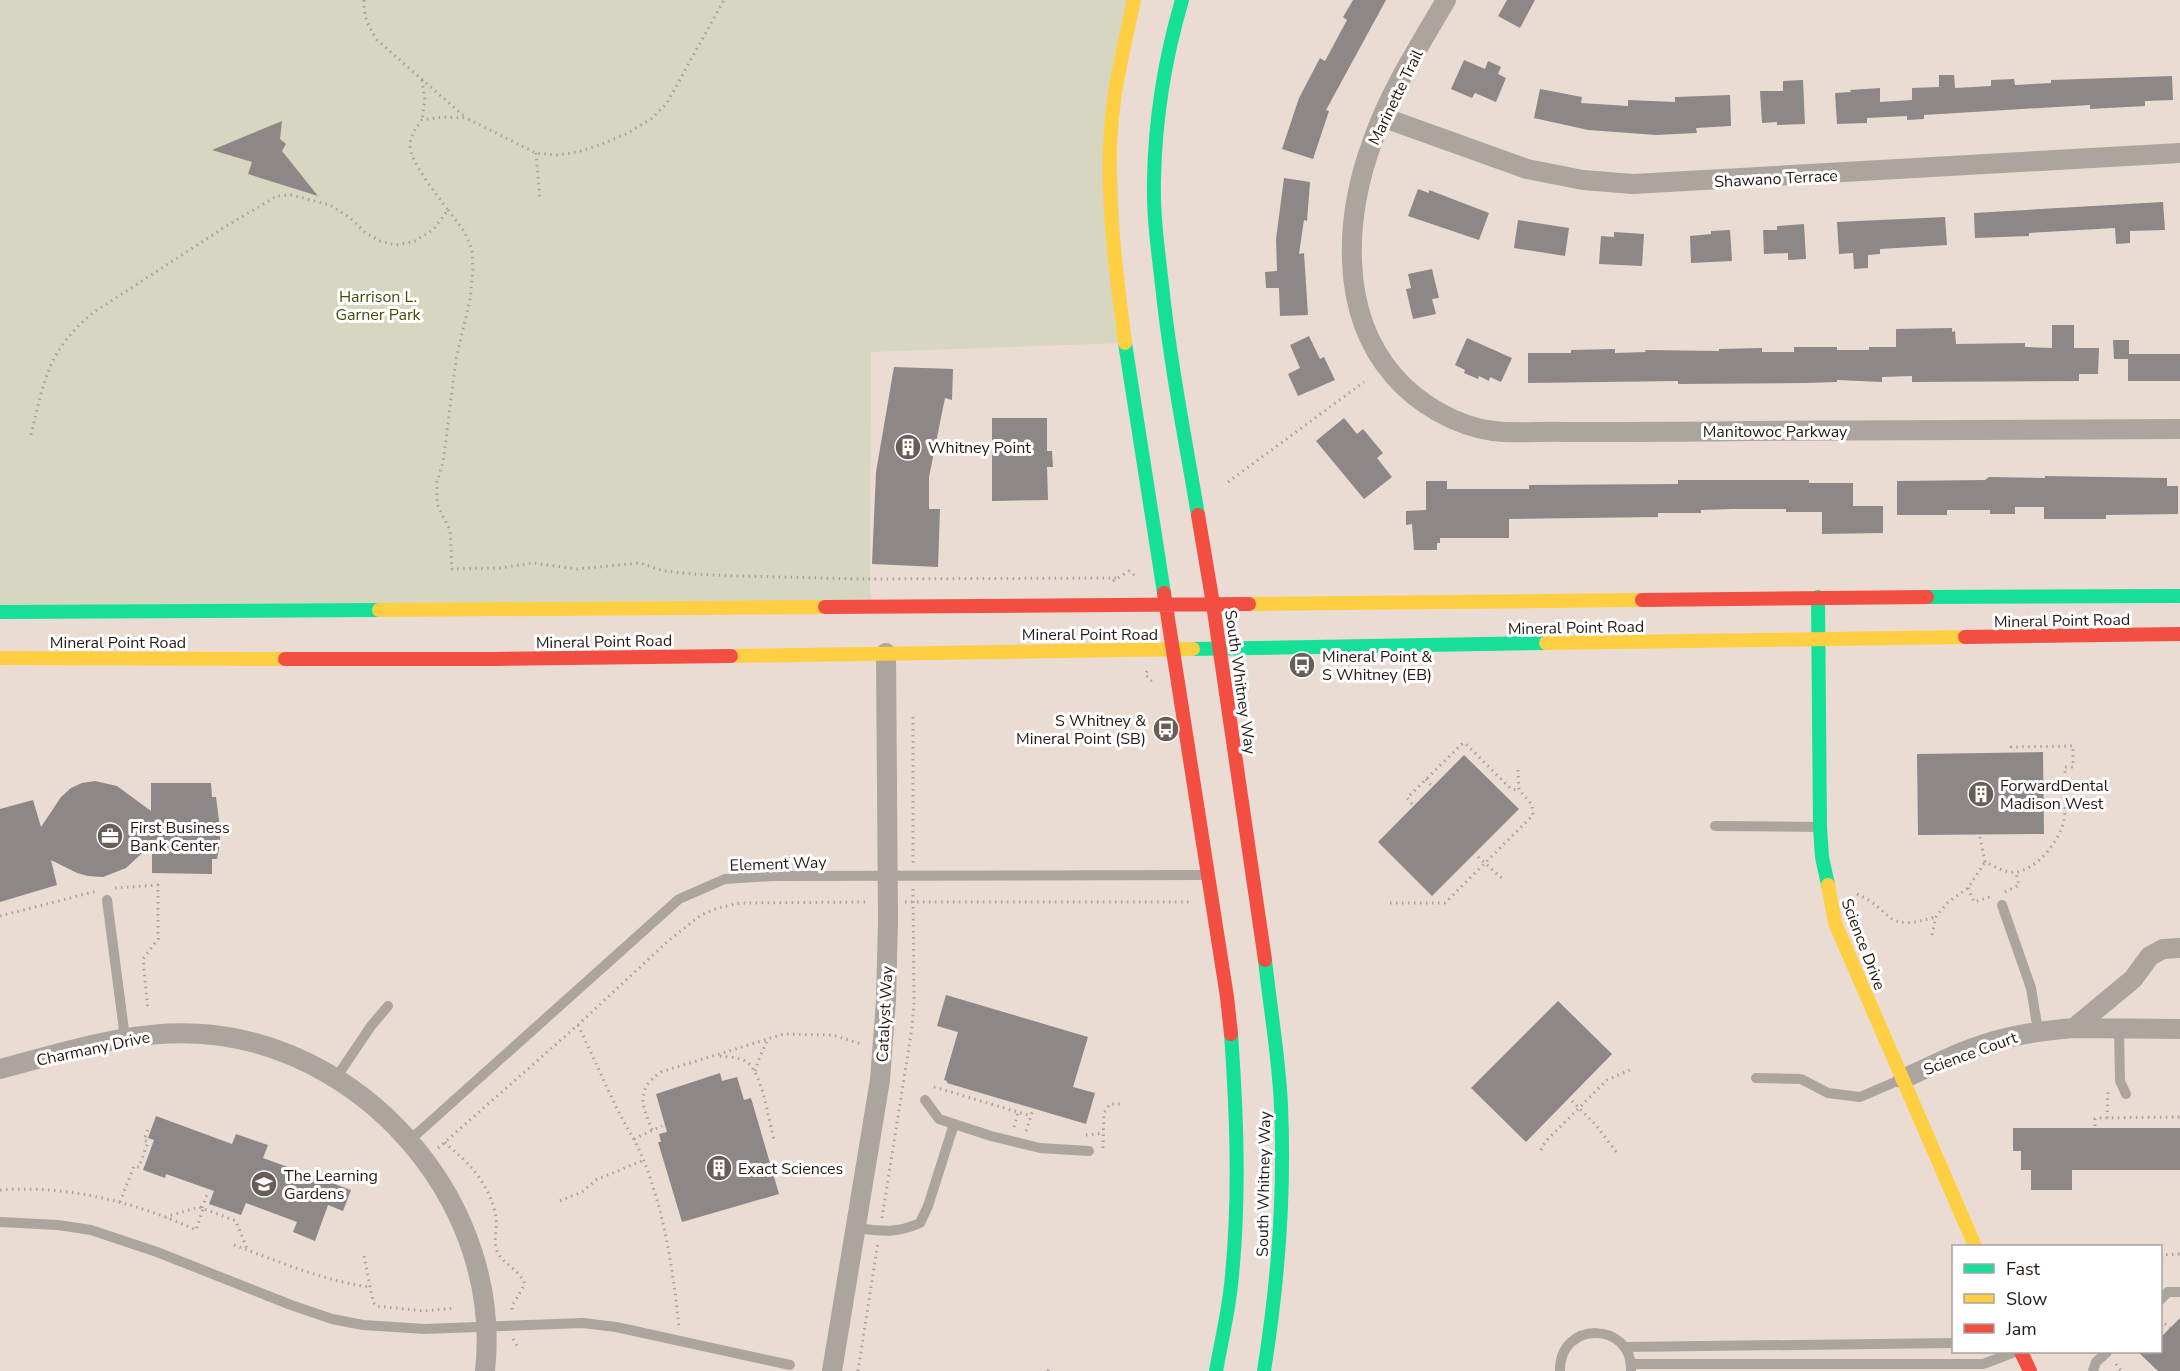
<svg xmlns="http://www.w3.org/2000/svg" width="2180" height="1371" viewBox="0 0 2180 1371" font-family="'Nunito Sans',sans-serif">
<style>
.green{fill:#d7d6c1}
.building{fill:#8d8787}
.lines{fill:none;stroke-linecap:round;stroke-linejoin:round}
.path{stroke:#a9a09a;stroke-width:3;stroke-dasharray:1.5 4.5;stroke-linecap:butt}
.lane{stroke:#aba59d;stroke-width:10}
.street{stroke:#aba59d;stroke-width:20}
.fast{stroke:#16e098;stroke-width:14}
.slow{stroke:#ffcf43;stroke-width:14}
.jam{stroke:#f24e42;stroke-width:14}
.labels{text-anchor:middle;stroke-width:6;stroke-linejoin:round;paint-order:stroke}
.street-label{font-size:16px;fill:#241a14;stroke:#fff}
.park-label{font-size:16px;fill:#415008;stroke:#fff}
.poi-label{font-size:16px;fill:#241a14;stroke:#fff;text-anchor:start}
</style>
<rect width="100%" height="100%" fill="#eadcd3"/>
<path class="green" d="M0,0h1134l-20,100 11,243 -254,9 -1,237 3,18 -873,5z"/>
<path class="building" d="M1353,0h33l-60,110 3,1 -16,48 -31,-10 17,-51 21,-40 5,3 22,-41 -4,-3z
M1507,0h28l-15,28 -22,-12z
M1464,60l21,9 3,-8 13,6 -3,7 8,4 -10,24 -21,-9 -3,5 -21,-9z
M1939,75h15l1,13 36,-2v-6l23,-1 1,6 36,-2v-3l121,-4 1,24 -28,1v5l-55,3v-4l-166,10v4l-17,1v-4l-40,2v5l-30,1 -2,-31 16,-1 -1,-2 30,-2v14l32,-2v-12l27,-1z
M1803,80l2,44 -28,1v-3l-15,1 -2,-32h23v-10z
M1540,89l42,8 -1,6 47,3v-6l47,2v-5l55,-2 1,31 -35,2 1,5 -41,2 -68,-5 -54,-12z
M282,121l-2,18 6,5 -4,7 36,45 -70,-22 4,-12 -40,-12z
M1284,178l26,4 -3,39 -3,-1 -5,34 5,-1 4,62 -28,1 -1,-28h-13l-1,-16 12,-1 -1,-32z
M1418,189l11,4v-3l60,23 -10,27 -71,-24z
M2163,202l2,28 -35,1v12l-14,1 -1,-16 -86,5v3l-54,2 -1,-25z
M1945,217l2,28 -67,4v5l-12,1v13l-14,1 -1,-16 -14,1 -2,-32z
M1518,220l51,8 -4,28 -51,-8z
M1804,224l2,35 -18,1v-7l-24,1 -1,-24h14v-4z
M1730,230l2,31 -41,2 -1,-27 21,-2v-3z
M1614,232l30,2 -2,32 -43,-2 2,-28 13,1z
M1432,269l7,29 -7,1 4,15 -23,5 -7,-30 5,-1 -3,-14z
M2052,325h22v23h25l-1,26h-19v7l-167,1v-6l-30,1v5l-45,-2v2l-31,1 -128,1v-3l-150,2v-30h43v-3l44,-1v4l31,-1 -1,-2 74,1v-2l43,-1v4h32v-5h43v3h32v-3h27v-18l56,-1v4l3,-1 1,13 69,-1v4l27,1z
M1309,336l11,23 4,-2 11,23 -37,16 -10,-22 12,-6 -10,-23z
M1467,338l45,20 -11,24 -11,-5 -1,4 -10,-5 -1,3 -14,-6 1,-3 -10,-5z
M2113,340h16v14h51v27h-52v-22h-14z
M894,367l59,2 -1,31 -7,-2 -16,79v32h11l-2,58 -66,-3 4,-92z
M992,418h55v33h5l1,16h-6l1,33 -56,1z
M1344,418l13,16 6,-5 20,24 -6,5 15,19 -28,22 -48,-58z
M2045,476l122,2v8h11v28l-72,1v4h-62v-12h-29v7h-25v-4h-43v5h-50v-34l88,-1 4,-3 56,1z
M1678,480h131v3h44v23h30v27l-61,1v-22h-36v-3h-53l-32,1v3h-43v4l-149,2v19h-69v5h-3v7h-23l-2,-26 -6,1v-14l20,-1v-29h21v8h82v-4l149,-1z
M2043,752l1,82 -126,1 -1,-81z
M1464,755l55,54 -87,87 -54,-54z
M95,781l22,5 34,25v-28h60l1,14h4l4,31v16l-3,15h-5v15l-60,-1v-29l-26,24 -23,9 -15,-1 -11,-3 -26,-13 6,25 -57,17v-93l33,-9 8,27 20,-30 10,-9 11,-5z
M946,995l142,42 -15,50 22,6 -9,31 -139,-41v-2l-3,-1 14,-48 -21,-6z
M1558,1001l54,53 -86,88 -55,-54z
M720,1073l2,8 15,-4 7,23 7,-2 28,96 -97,28 -24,-80h3l-2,-8 8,-2 -11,-38z
M156,1116l76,28 4,-10 32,11 -5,13 88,32 -8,21 -15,-6 -13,36 -22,-9 4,-10 -51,-19 -5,12 -32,-11 5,-13 -48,-17 -1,4 -22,-8 11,-30 -6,-2z
M2013,1128h167v42h-108v20h-41v-20h-10v-19h-8z
M2180,1318v53h-22l-20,-19h22v-14z"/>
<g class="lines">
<path class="path" d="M364,0c-1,16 5,27 13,40l88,77
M422,80l3,20 -3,20
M536,153l4,47
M448,210l16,21 8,18 1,20 -3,31 -14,59 -13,104 -6,19v22l13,26 2,39 48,-1 33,-5 44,6 63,-6 24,8 29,3 44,2 126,3 253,-1
M31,435c13,-54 17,-86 63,-123l134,-87 49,-29 14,-1 39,10 19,12 17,16 14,8 15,4 18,-3 20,-12 15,-20c-10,-14 -39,-49 -38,-65 1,-11 6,-17 12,-25l21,-3 23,1 70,35 21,2 21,-3 24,-8 26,-11 23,-14 16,-16 57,-103
M1228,482l136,-100
M1113,581l16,-10 8,6
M1147,671l-2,3 9,10
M913,717v147
M1426,779l5,6
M1412,804l-5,-6 56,-55 3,1 45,45 7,1
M1980,837l5,25c9,4 22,12 31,10 22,-3 45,-33 48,-53 3,-17 1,-35 1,-52h8v-21l-62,1v3
M1478,857l26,23
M115,888l43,-3v54l-15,20 5,51
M1968,888l6,14 16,-5
M2005,892l14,-7 -3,-12
M1857,894c38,17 26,39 78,23
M905,902h284
M1390,903h55l88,-88 -1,-10 -13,-15 -1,-20
M0,916l97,-25
M1932,935l4,-18 5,-7 7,-8 20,-14 17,-26
M578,1025c12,25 23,50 35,75 9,21 23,40 31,61 21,54 29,109 35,166
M720,1056c9,1 20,1 28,7 14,11 21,58 26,77
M755,1071l5,-15 8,-17
M934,1087l97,29
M1572,1101l24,24 21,28
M2107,1118l1,-29
M2095,1126v-7l3,-1 82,-1
M1014,1127l4,-15
M652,1130c-10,-25 -17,-40 9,-58l123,-38 49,1 28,9
M1026,1131l7,-21
M1086,1135l18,-2
M634,1139l28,-13
M445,1142c7,8 16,14 23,22 13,13 25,34 28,53 2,12 -4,25 2,36 6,12 21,16 27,31l-13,22v6
M438,1148l140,-123 90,-84 33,-26 17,-7 22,-5 129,-1
M1103,1148l1,-35 6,-9h13
M1541,1150l4,-8 62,-62 23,-10
M0,1190c68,-5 135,12 196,40l7,-21
M560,1201l22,-9 14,-12 48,-20
M120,1202l14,-36 5,1 9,-25 -4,-2 4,-11
M202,1208l6,-16
M165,1217l34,-10 37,14 11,28
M882,1218l30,-190 2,-25 -1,-115
M234,1245c44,16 89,36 136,42
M2160,1255l20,-1
M364,1256l9,46 3,4 48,5 31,-3
M2160,1320l10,8
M513,1339l5,9
M2116,1364l5,7
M858,1371l20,-129
M1048,1371l1,-3"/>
<path class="lane" d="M1715,826l105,1
M107,900l18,138
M2002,905l29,83 7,43
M2119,1030l1,51 6,13
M336,1078l35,-52 17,-20
M1756,1078l45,1 27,14 32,4 42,-18
M925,1100l14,19 52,17 49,12 49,3
M410,1140l269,-241 46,-20 49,-3 433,-1
M0,1222l58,3 33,5 66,22 134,53 41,14 31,6 62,4 158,-6 33,4 174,38
M854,1228c27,3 41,6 66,-5l8,-17 26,-82
M2160,1300l8,-8h12
M1625,1347l329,-4
M1631,1364h352l32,-12
M1560,1371c-1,-51 73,-50 71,0
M2093,1371l3,-9 11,-10"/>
<path class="street" d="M1446,0c-26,45 -56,91 -73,140 -28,75 -35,172 21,236 24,28 62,50 99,55 24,3 49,0 73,1 61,0 122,0 182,-1 144,-1 288,-2 432,-2
M1382,117l145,52 56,11 50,4 547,-31
M2180,948l-17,1 -13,7 -17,23 -59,49 106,1
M0,1069c69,-18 141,-43 214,-34 160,19 289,174 271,336
M1903,1079c33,-15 67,-33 103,-41 23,-6 45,-8 68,-10
M832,1371l48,-291 6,-80 2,-79 -2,-268"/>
<path class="fast" d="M1182,0c-17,58 -27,119 -28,180 -1,35 4,70 8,105 8,77 23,153 36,230
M1125,343l39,250
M1818,597l2,230 2,30 6,28
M1927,597l253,-1
M0,612l379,-2
M1193,649l353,-6
M1216,1371c5,-28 12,-57 15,-86 9,-83 6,-167 0,-251
M1264,1371c14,-88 21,-176 17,-265 -2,-49 -11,-98 -16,-146"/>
<path class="slow" d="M1125,343c-10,-80 -22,-162 -11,-243 5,-34 13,-67 20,-100
M1249,604l393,-4
M379,610l446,-3
M1546,643l419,-6
M731,656l462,-7
M0,658l285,1
M1828,885l7,38 140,323"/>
<path class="jam" d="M1198,515l15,89 52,356
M1164,593l63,404 4,37
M1642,600l285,-3
M825,607l424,-3
M1965,637l215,-3
M285,659h212l234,-3
M2021,1352l9,19"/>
</g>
<defs>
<symbol id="building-disc" viewBox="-11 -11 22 22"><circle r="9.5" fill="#695e57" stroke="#fff"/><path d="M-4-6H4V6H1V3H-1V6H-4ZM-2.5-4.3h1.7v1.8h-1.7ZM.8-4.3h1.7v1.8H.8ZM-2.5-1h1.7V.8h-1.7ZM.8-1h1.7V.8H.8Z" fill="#fff"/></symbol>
<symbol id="bus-disc" viewBox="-11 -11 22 22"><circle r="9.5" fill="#695e57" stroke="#fff"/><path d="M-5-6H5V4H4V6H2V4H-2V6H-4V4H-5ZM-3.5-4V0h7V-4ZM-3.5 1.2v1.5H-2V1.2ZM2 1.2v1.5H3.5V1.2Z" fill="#fff"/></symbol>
<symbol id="office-disc" viewBox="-11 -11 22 22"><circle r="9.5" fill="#695e57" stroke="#fff"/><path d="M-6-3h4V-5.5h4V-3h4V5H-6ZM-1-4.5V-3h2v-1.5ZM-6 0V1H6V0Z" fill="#fff"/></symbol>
<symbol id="school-disc" viewBox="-11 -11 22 22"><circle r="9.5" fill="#695e57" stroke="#fff"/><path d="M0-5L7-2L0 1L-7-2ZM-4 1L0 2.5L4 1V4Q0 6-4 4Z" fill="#fff"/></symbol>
</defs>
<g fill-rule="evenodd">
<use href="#building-disc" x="893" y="432" width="30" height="30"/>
<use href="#bus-disc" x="1287" y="650" width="30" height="30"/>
<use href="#bus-disc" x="1151" y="714" width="30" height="30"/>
<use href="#building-disc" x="1966" y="779" width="30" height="30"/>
<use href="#office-disc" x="95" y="821" width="30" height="30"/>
<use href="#building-disc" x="704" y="1153" width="30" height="30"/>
<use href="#school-disc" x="249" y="1169" width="30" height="30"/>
</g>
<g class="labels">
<g class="street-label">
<text transform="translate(1395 97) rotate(-64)" y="6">Marinette Trail</text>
<text transform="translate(1776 178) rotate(-3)" y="6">Shawano Terrace</text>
<text x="1775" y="437">Manitowoc Parkway</text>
<text transform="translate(2062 620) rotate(-1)" y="6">Mineral Point Road</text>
<text transform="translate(1576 627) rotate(-1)" y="6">Mineral Point Road</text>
<text x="1090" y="640">Mineral Point Road</text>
<text transform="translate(604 641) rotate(-1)" y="6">Mineral Point Road</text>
<text x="118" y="648">Mineral Point Road</text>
<text transform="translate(1241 682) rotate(82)" y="6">South Whitney Way</text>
<text transform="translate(778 863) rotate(-2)" y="6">Element Way</text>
<text transform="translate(1864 944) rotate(69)" y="6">Science Drive</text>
<text transform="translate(884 1014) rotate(-87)" y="6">Catalyst Way</text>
<text transform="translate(93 1048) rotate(-12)" y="6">Charmany Drive</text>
<text transform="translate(1970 1053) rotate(-20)" y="6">Science Court</text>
<text transform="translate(1263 1184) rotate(-89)" y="6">South Whitney Way</text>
</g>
<g class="park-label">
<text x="378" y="302">Harrison L.<tspan x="378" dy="18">Garner Park</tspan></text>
</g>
<g class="poi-label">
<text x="928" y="453">Whitney Point</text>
<text x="1322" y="662">Mineral Point &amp;<tspan x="1322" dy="18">S Whitney (EB)</tspan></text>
<text x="1146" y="726" text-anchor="end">S Whitney &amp;<tspan x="1146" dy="18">Mineral Point (SB)</tspan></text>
<text x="2000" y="791">ForwardDental<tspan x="2000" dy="18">Madison West</tspan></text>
<text x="130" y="833">First Business<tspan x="130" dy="18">Bank Center</tspan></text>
<text x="738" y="1174">Exact Sciences</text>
<text x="284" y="1181">The Learning<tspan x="284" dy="18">Gardens</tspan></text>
</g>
</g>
<rect x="1952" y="1245" width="210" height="108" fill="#ffffff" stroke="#a7a3a1" stroke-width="1.5"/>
<rect x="1964" y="1264" width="30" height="9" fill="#16e098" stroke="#a7a3a1" stroke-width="1.5"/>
<text x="2006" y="1275" font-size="18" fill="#241a14">Fast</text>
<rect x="1964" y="1294" width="30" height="9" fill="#ffcf43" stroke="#a7a3a1" stroke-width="1.5"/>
<text x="2006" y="1305" font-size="18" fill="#241a14">Slow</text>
<rect x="1964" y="1324" width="30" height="9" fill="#f24e42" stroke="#a7a3a1" stroke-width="1.5"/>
<text x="2006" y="1335" font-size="18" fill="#241a14">Jam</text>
</svg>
